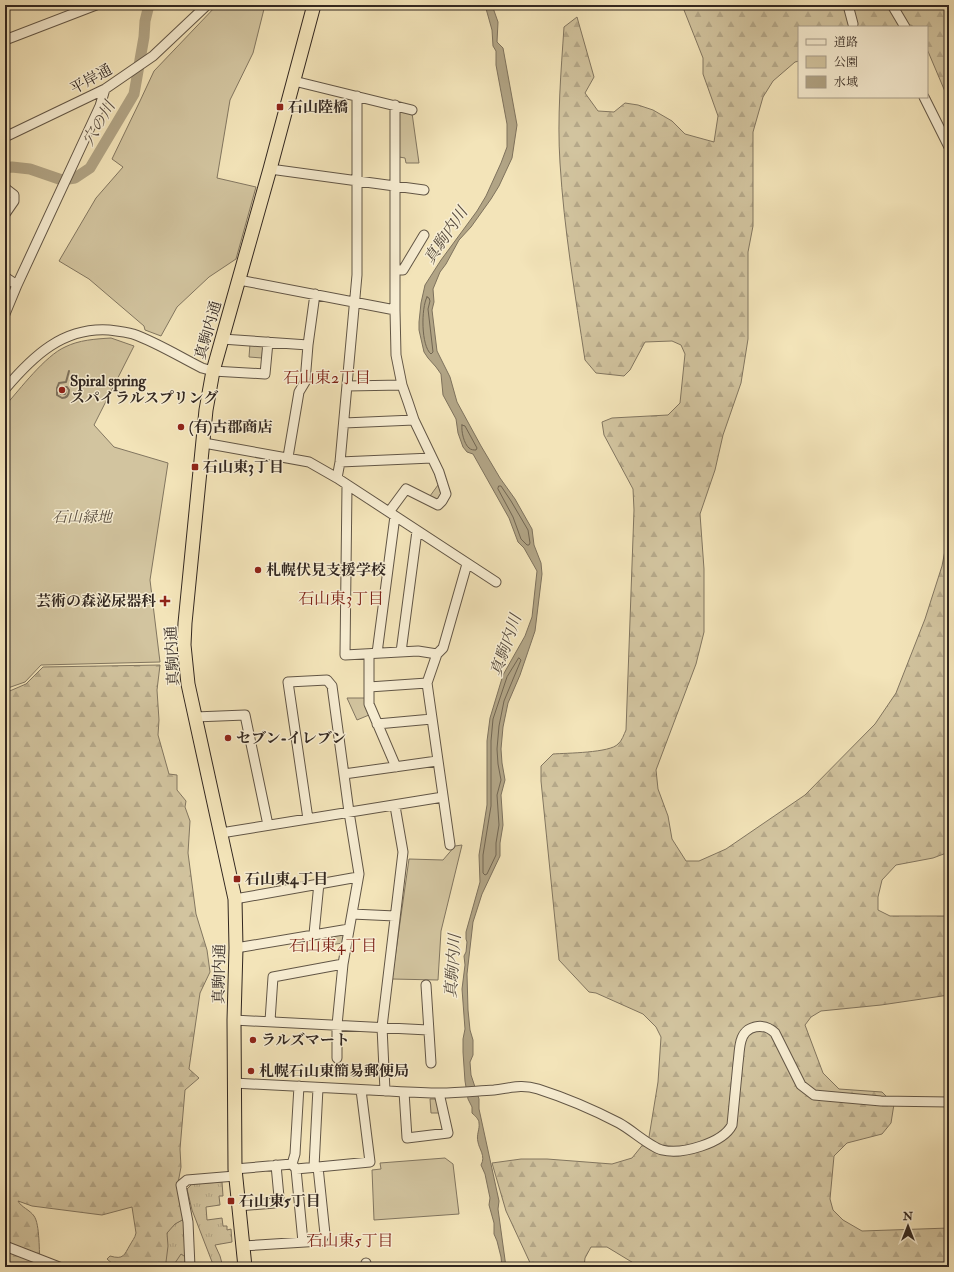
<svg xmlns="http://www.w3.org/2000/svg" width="954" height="1272" viewBox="0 0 954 1272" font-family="'IM FELL Double Pica','Noto Serif JP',serif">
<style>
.grass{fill:url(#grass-tufts);stroke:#827660}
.forest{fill:url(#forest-firs);stroke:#827660}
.green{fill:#d2c49f;stroke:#827660}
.water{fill:#b1a485;stroke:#7e725d}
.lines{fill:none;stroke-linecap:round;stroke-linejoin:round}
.shore{stroke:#726652;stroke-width:1}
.stream{stroke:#7e725d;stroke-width:2}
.river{stroke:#b1a485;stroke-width:11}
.minor-casing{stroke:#625646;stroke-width:11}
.highway-casing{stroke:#322720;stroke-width:15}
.minor{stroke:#f7edd2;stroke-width:9}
.highway{stroke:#f3e4b9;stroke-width:13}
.poi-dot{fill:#8f2418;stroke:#f7edd2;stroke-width:1.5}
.labels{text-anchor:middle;stroke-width:3;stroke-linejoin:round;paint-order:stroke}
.street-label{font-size:15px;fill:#322720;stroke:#f7edd2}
.poi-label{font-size:15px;font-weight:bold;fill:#322720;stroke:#f7edd2;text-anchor:start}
.park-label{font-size:15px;font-style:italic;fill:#5a4e40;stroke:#f7edd2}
.water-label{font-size:16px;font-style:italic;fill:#584c3e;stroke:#f7edd2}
.neighbourhood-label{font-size:16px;fill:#7a1f14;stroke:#f7edd2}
</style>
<defs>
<pattern id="grass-tufts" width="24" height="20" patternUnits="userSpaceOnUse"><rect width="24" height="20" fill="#d2c49f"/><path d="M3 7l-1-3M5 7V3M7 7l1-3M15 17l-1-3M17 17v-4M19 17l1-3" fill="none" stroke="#b5a889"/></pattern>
<pattern id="forest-firs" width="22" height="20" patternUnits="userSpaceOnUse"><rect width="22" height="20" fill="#d2c49f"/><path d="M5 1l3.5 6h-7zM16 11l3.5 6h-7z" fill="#b5a889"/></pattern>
</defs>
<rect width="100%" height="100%" fill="#f3e4b9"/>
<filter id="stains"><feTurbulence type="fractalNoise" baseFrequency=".005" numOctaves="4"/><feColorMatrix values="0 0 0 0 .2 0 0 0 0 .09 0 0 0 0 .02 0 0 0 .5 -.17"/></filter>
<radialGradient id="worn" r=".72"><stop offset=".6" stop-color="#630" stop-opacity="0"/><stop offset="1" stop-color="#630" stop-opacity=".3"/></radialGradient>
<path class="grass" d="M222,1182l1,14h-4l1,9 -14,2 1,13 15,-2 1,8h4v4l4,-1 1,13 -17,3 5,11 3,11h-9l-22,-57 -5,-21 5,-5z
M184,1219l3,39 -13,9 -9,-1c0,-23 -5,-36 19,-47z"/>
<path class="forest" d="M682,5h267v96l-22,-52v-22h-13l-3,-2 -8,2h-104v34l-4,1 -22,19 -10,16 -10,35v94l-5,26v87l-7,44 -18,52 -8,35 -15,44 4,55v63l-8,32 -40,106 2,19 10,27 4,23 14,22h13l27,-12 79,-54 70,-71 21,-31 29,-74 17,-53 7,-36v322l-16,6 -37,7 -14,15 -4,17v13l12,6h59v79l-68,10 -60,6 -10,6 -6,8 18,48 16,16 43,3 12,12 -3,19 -9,11 -35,9 -13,13 -4,43 3,11 10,10 19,11 87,-3v39h-309l-33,-20h-16l-6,11 -1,9h-52l-26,-56 -14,-48 29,-4h26l65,5 20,-6 17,-21 9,-55 3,-45 -5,-10 -13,-13 -47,-21 -7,-1 -30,-32 -18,-179v-15l12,-12c13,-1 57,-1 65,-10 4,-3 6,-10 8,-14l8,-220 -1,-21 -29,-54 -2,-13 10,-4 56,-3 12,-12 5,-49 -4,-9 -9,-4 -27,1 -15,28 -6,6 -28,-3 -11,-13c-10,-66 -21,-131 -25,-197 -3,-45 1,-91 4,-136l13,-10 17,60 -9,16 13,18 16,1 11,-9 13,2 15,5 19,11 13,13 29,8 4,-26 -15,-42v-16z
M160,665l-3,25 2,30 -1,15 11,39 8,1v15l9,11 -1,6 5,14 -2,32 8,61 11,36 3,22 -10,21 -11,76 10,9 -14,12 -5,59 1,18 -3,16 6,36 -9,5 -8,9 1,13 -2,16 3,3 4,1 8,-12 6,4v9h-59l-1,-4 -4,2h-9l-7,-6 3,-3c14,4 14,-1 20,-11 2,-4 5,-7 6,-12l-4,-26 -30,8 -70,-9 -14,-5c3,6 12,9 16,15 6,8 5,37 6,48l6,3h-41v-500l2,-16 -2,-11v-47l21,-9 17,-17z"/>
<path class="green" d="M217,5h48l-12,48 -23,47 -13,78 39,9 -20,72 -27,18 -32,30 -16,29 -16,-6 -1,-4 -55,-47 -30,-18 37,-63 27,-31 -11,-8 28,-58 14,-30z
M399,111l13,2 7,50h-13l-1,-5 -6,-1z
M111,338l23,8 -40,79 20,22 54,16 -18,117 10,82 -119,3 -16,17 -20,7v-283c15,-17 40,-50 60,-59 14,-7 30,-8 46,-9z
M250,344l13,1 -1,13 -13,-1z
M438,485l3,6v6l-6,3 -5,-4z
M347,698h18l4,17 -12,5z
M462,845l-21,86 -3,49 -46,-1 17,-120 34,1 12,-14z
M344,933l-1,10 -14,2 -1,-9z
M430,1099h5l3,4 1,10h-8z
M445,1158l8,6 6,50 -85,6 -2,-50 9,-1 -1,-6z"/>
<path class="water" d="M485,5h7l6,17 -1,20 6,6 14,77 -5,33 -13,28 -8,13 -20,28 -12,13 -13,24 -6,8 -7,17 1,13 -2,8 5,41 13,26 7,25 24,44 19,32 15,21 17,30 2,16 7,18 1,11 -7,57 -15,44 -12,28 -5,24 -2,22 1,14 3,17 -4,15 2,30 -3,18v13l-18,38 -9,28 -6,52 1,36 2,20 3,10v15l-3,7 1,13 8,24v10l20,92 -1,8 8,58h-4l-1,-10 -4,-16 -3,-7v-11l-5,-18 1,-7 -5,-24 -4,-9c5,-9 -2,-16 -3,-23 -2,-7 2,-13 1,-19 0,-4 -4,-7 -7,-10v-6l-4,-8 -3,-18 -2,-29v-13l2,-10 -3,-40 3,-24 -1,-9 2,-4 1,-10 -1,-3v-7l14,-50 -1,-27 8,-50v-64l3,-23 13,-43 22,-39 7,-19 5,-46 -13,-23 -6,-6 -9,-24 -36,-64 -6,-2 -4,-5 -5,-14 -2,-14 -13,-24 -2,-21 -5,-7 -8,-9 -4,-6 -5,-22v-8l2,-19 4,-18 16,-25 36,-49 9,-15 15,-33 6,-16v-23l-11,-59v-14l-3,-5 -1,-16z"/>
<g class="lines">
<path class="shore" d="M427,297l2,1 1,3 -2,8 5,43 -2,2c-10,-8 -10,-46 -4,-57z
M462,425l3,1 12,22 -1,2c-2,0 -5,0 -7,-2 -5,-4 -8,-17 -7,-23z
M499,486h2l10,15 17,29 2,13 -1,2h-2l-6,-6 -8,-22 -15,-28z
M519,658l2,2 -17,41 -5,25 -2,23 1,15 3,16 -4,15 2,30 -3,18v12l-9,19 -2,1 -2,-2v-18l8,-49v-65l2,-22 14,-42z"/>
<path class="stream" d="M63,391v1v-2h3l-1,4h-4l-1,-5 2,-2h5l2,3c0,5 -2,8 -7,8l-5,-3v-7l2,-5 7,-1 3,-11"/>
<path class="river" d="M5,168l7,-1 18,2 32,11 13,-2 15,-10 44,-74 10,-57 1,-16 4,-16"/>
<defs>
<path id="minor" d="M848,5l5,19
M892,5l13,22
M5,40l91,-35
M294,81l118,29
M924,97l25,50
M5,137l100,-48 48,-33 54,-51
M270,169l154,21
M5,188l9,7v6l-9,13
M395,270h8l21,-35
M5,277l12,8
M239,280l156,30
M5,314l12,-29 83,-179 5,-17
M222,339l86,6
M347,386l55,-1
M5,389c28,-33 58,-62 104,-59 8,1 17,2 24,4 23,8 47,23 69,34l11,3 52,3 3,-32
M344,423l70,-3
M204,443l105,19 28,16 159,104
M288,457l11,-65 6,-10 3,-37 7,-51
M340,462l92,-4
M337,478l3,-16 17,-187v-179
M347,486l-2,169 73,-4 19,3
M389,512l17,-23 32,16 4,-4 4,-7 -7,-22 -25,-52 -6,-18 -6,-17 -6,-30 -1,-45v-205
M401,652l16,-121
M377,653l18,-137
M369,654v50l27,63
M369,687l58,-4
M195,717l50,-2 23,110
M377,724l55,-5
M344,774l93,-13
M308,819l-20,-137 39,-2 5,6 17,126 10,62 -16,90 -6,61v33
M221,833l222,-36
M450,845l-23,-162 10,-29 6,-6 24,-84
M235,899l123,-22
M352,914l43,2
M314,934l5,-51
M236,948l113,-19
M426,985l5,78
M234,1020l194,10
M270,1021l3,-44 70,-13
M234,1083c46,2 91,5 136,7 23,1 47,3 70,3 18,0 36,-2 54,-3 17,-2 27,-6 44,-1 28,9 56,21 81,34 13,7 31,24 43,27 20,5 61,-7 70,-25 2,-21 4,-41 6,-62 1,-7 1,-15 3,-22 4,-16 23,-19 34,-8l26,52 13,10 67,6 68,1
M385,1091l-3,-64 21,-175 -8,-46
M404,1092l3,46 41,-5 -9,-40
M292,1164l3,-10 4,-68
M314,1167l4,-79
M235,1169l57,-5 4,5 22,-2
M296,1169l7,73
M238,1206l37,-3 4,-6 -3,-32
M5,1246l54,21
M243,1246l78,-5 4,-7 -7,-67 52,-5 -9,-72
M366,1263v4
M190,1267l-2,-45 -7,-37 6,-5 48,-4"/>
<path id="highway" d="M245,1267l-10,-98 -1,-149 2,-72 -1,-49 -47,-215 -4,-39 1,-22 21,-213 7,-39 57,-202 44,-164"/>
</defs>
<use href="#minor" class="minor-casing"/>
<use href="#highway" class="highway-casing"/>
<use href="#minor" class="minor"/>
<use href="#highway" class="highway"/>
</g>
<g class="poi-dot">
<rect x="276" y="103" width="8" height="8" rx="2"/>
<circle cx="62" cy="390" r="4"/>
<circle cx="181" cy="427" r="4"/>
<rect x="191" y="463" width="8" height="8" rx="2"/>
<circle cx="258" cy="570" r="4"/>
<path d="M163 595h4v4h4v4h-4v4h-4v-4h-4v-4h4z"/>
<circle cx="228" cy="738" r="4"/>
<rect x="233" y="875" width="8" height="8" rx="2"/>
<circle cx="253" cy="1040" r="4"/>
<circle cx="251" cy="1071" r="4"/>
<rect x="227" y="1197" width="8" height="8" rx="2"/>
</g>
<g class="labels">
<g class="street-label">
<text transform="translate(91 79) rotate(-29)" y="5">平岸通</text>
<text transform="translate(208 330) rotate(-74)" y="5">真駒内通</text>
<text transform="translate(172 656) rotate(-93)" y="5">真駒内通</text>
<text transform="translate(219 974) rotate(-89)" y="5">真駒内通</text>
</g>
<g class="poi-label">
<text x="288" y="112">石山陸橋</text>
<text x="70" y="386">Spiral spring<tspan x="70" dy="17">スパイラルスプリング</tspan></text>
<text x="189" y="432">(有)古郡商店</text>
<text x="203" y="472">石山東3丁目</text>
<text x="266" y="575">札幌伏見支援学校</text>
<text x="156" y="606" text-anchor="end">芸術の森泌尿器科</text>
<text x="236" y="743">セブン-イレブン</text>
<text x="245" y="884">石山東4丁目</text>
<text x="261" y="1045">ラルズマート</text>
<text x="259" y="1076">札幌石山東簡易郵便局</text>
<text x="239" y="1206">石山東5丁目</text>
</g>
<g class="park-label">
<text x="82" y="522">石山緑地</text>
</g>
<g class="water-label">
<text transform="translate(98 123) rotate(-60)" y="6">穴の川</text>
<text transform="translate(445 235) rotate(-56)" y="6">真駒内川</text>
<text transform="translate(505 645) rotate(-71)" y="6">真駒内川</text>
<text transform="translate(452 966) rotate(-86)" y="6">真駒内川</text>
</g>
<g class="neighbourhood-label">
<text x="327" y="383">石山東2丁目</text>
<text x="341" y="604">石山東3丁目</text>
<text x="333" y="951">石山東4丁目</text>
<text x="350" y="1246">石山東5丁目</text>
</g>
</g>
<rect width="954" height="1272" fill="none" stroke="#f3e4b9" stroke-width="20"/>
<rect x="6" y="6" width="942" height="1260" fill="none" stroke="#322720" stroke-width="2"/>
<rect x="10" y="10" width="934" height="1252" fill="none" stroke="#322720"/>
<rect x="798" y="26" width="130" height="72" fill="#f7edd2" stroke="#a89e8b"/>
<rect x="806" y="39" width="20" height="6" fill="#f7edd2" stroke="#a89e8b"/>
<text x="834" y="46" font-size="12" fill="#322720">道路</text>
<rect x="806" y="56" width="20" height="12" fill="#d2c49f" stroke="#a89e8b"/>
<text x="834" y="66" font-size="12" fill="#322720">公園</text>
<rect x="806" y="76" width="20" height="12" fill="#b1a485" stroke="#a89e8b"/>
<text x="834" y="86" font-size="12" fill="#322720">水域</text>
<g transform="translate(908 1226)" stroke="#f7edd2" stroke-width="3" paint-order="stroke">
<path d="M0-3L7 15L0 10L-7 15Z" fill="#322720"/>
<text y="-6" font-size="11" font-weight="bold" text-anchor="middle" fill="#322720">N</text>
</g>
<rect width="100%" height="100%" filter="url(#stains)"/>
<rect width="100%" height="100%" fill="url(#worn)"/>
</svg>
